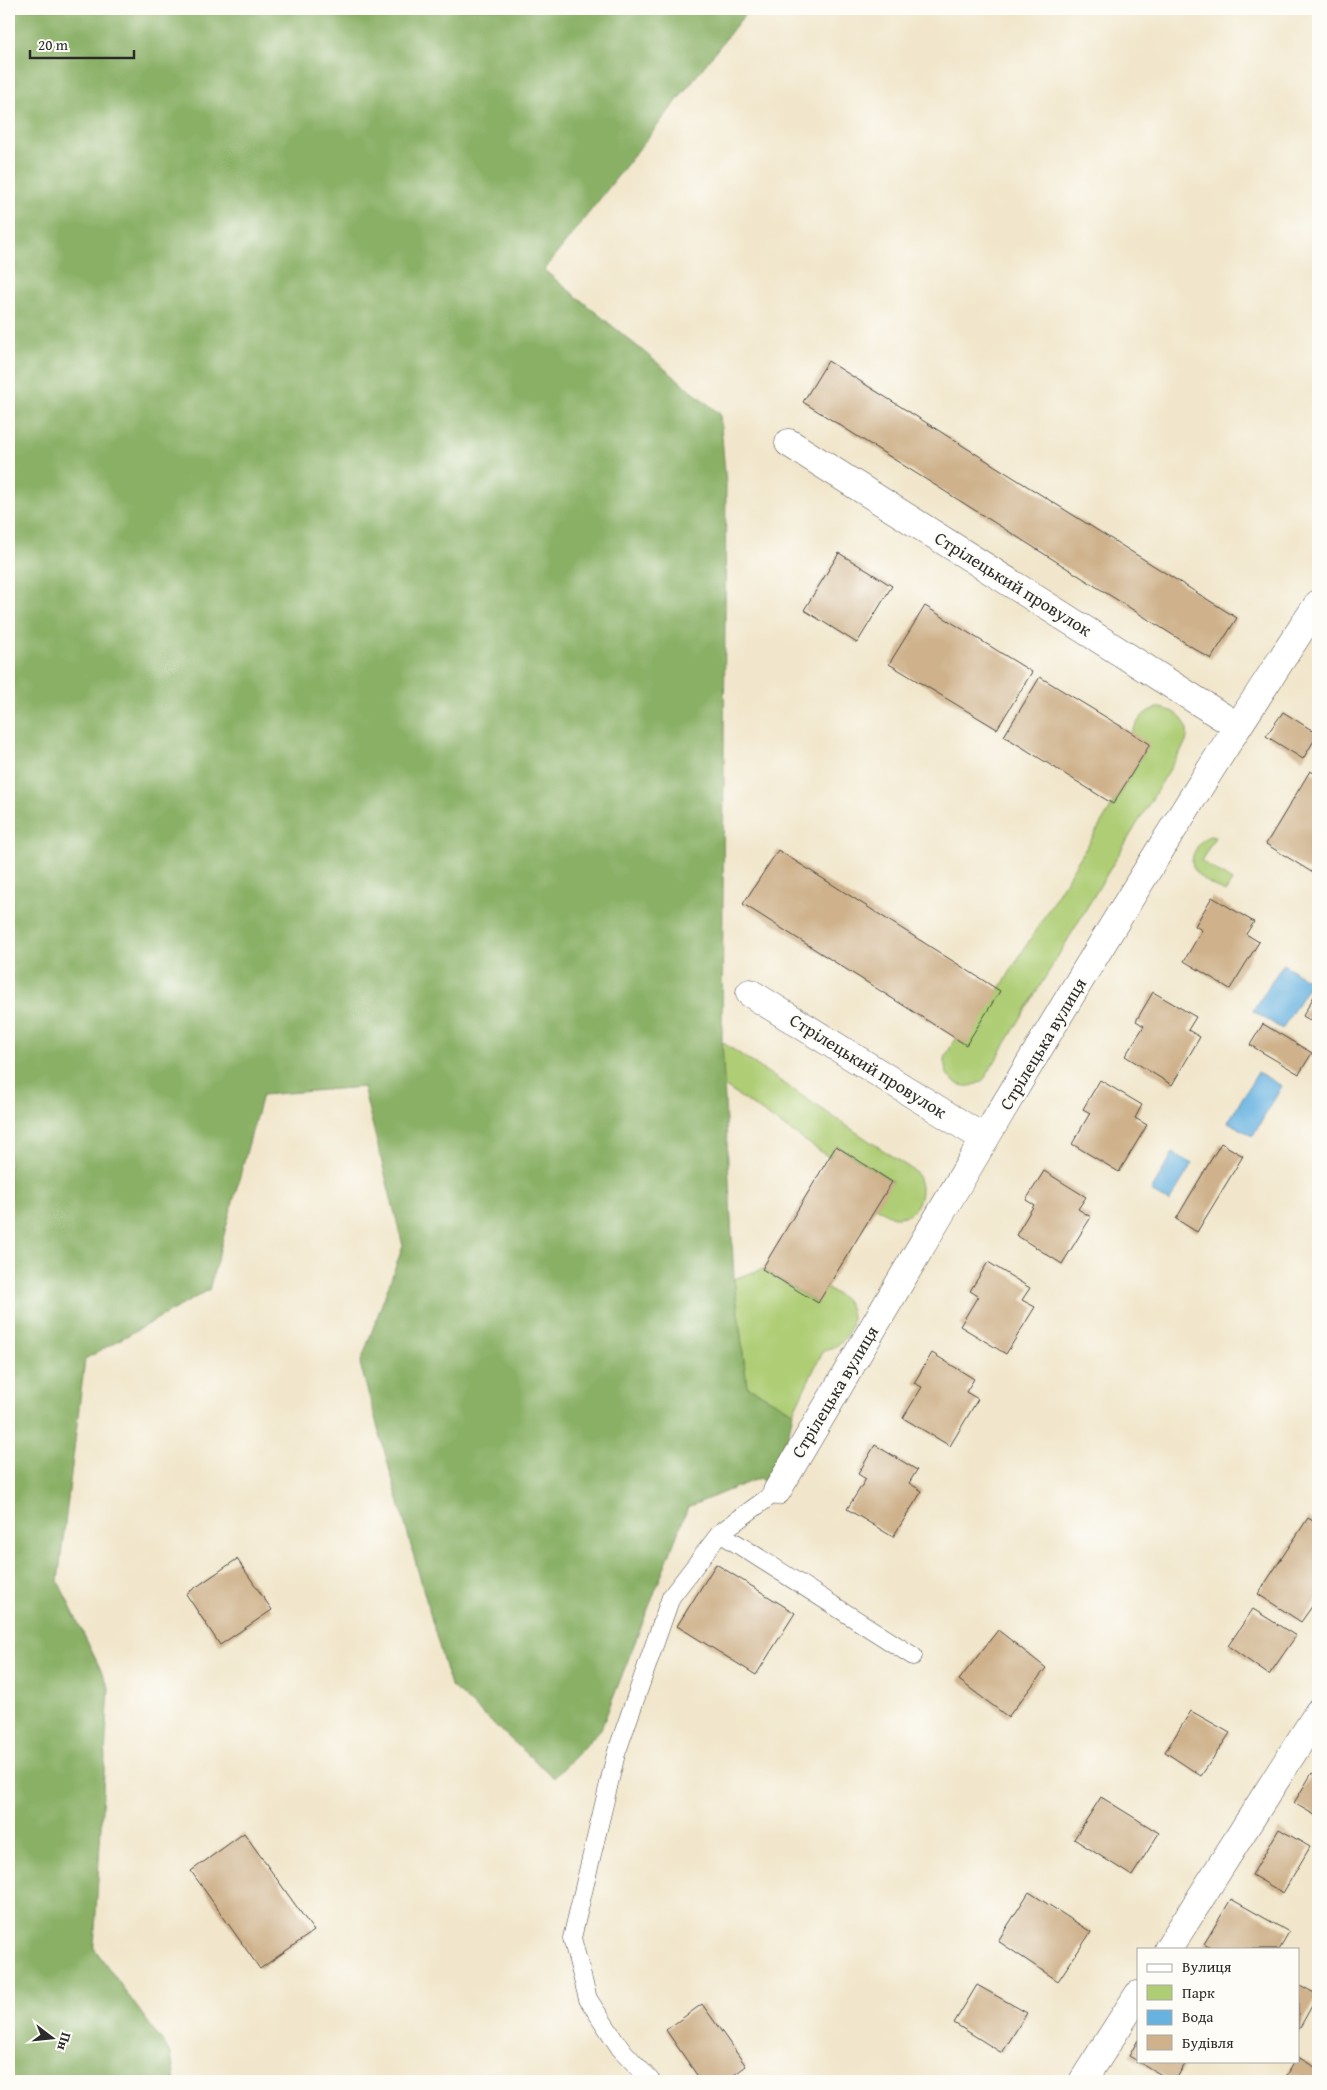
<svg xmlns="http://www.w3.org/2000/svg" width="1327" height="2090" viewBox="0 0 1327 2090" font-family="'Gentium Book Plus',serif">
<style>
.green{fill:#aecd74;stroke:#6c7c50}
.forest{fill:#8ab066;stroke:#5a6e48}
.water{fill:#68b2e0;stroke:#4a6e86}
.lines{fill:none;stroke-linecap:round;stroke-linejoin:round}
.stream{stroke:#68b2e0;stroke-width:10}
.building{fill:#cfb28c}
.lane-casing{stroke:#494743;stroke-width:19}
.street-casing{stroke:#494743;stroke-width:29}
.lane{stroke:#fff;stroke-width:18}
.street{stroke:#fff;stroke-width:28}
.labels{text-anchor:middle;stroke-width:5;stroke-linejoin:round;paint-order:stroke}
.street-label{font-size:18px;fill:#2b2b2b;stroke:#fdfcf7}
</style>
<rect width="100%" height="100%" fill="#fdfcf7"/>
<filter id="ink" filterUnits="userSpaceOnUse"><feTurbulence type="fractalNoise" baseFrequency=".02" numOctaves="2"/><feDisplacementMap in="SourceGraphic" scale="10" xChannelSelector="R" yChannelSelector="G"/><feConvolveMatrix kernelMatrix="1 2 1 2 8 2 1 2 1" color-interpolation-filters="sRGB"/></filter>
<filter id="wash" filterUnits="userSpaceOnUse"><feTurbulence type="fractalNoise" baseFrequency=".0096" numOctaves="4" result="noise"/><feDisplacementMap in="SourceGraphic" scale="20" xChannelSelector="R" yChannelSelector="G"/><feGaussianBlur stdDeviation="1.12" result="paint"/><feColorMatrix in="noise" values="0 0 0 0 0 0 0 0 0 0 0 0 0 0 0 0 0 1.4 0 .05"/><feComposite in="paint" operator="in"/></filter>
<g filter="url(#wash)">
<rect width="100%" height="100%" fill="#f1e6cb"/>
<path class="green" d="M1157,708c19,0 35,15 29,34l-201,336c-16,17 -43,5 -40,-18 1,-7 7,-15 11,-21l10,5 183,-299 -18,-12c7,-12 12,-22 26,-25z
M1210,836l5,1 -14,24 31,20 -7,11c-16,-9 -43,-20 -29,-43 3,-6 8,-11 14,-13z
M722,1042l192,129c14,15 6,45 -16,46 -8,1 -15,-6 -22,-10l16,-26 -56,-35 -7,11 -105,-71z
M762,1269l55,34 9,-15c7,5 18,8 22,16 12,20 -5,44 -25,47l-30,61 -46,-26 -13,-107z"/>
<path class="forest" d="M9,9h740l-205,261 176,144 6,70 -4,558 12,237 13,107 46,26 -16,79 -18,-13 -71,29 -87,222 -47,49 -104,-93 -90,-321 43,-118 -40,-159 -101,8 -53,195 -124,69 -27,222 51,106 -15,261 77,106 4,27h-166z"/>
<path class="water" d="M1283,964l28,18 -29,47 -29,-18z
M1258,1072l24,14 -29,50 -25,-14z
M1173,1153l19,11 -23,38 -18,-11z"/>
<g class="lines">
<path class="stream" d="M9,26l3,-17"/>
</g>
<g id="blocks">
<path class="building" d="M828,361l409,257 -26,41 -408,-257z
M839,553l53,33 -35,57 -53,-33z
M925,606l107,66 -35,57 -108,-65z
M1040,677l110,67 -37,60 -109,-68z
M1283,712l35,22 -15,25 -37,-23z
M1310,771l8,4v101l-52,-32z
M778,850l222,141 -34,54 -223,-141z
M1212,897l42,25 -8,12 13,8 -29,47 -46,-28 18,-31 -7,-4z
M1318,989v36l-15,-9z
M1153,992l43,25 -8,13 12,7 -28,48 -47,-29 19,-30 -8,-5z
M1263,1024l49,29 -13,21 -49,-29z
M1100,1080l42,25 -7,13 12,7 -28,47 -47,-28 18,-31 -7,-4z
M1221,1143l22,13 -46,76 -21,-13z
M836,1146l56,36 -74,121 -56,-34z
M1044,1171l42,26 -8,12 13,8 -29,47 -46,-29 18,-30 -8,-5z
M988,1262l42,26 -8,12 13,7 -29,47 -46,-28 18,-30 -8,-5z
M932,1353l42,26 -8,13 12,7 -28,47 -47,-28 19,-31 -8,-4z
M875,1445l42,25 -8,13 13,8 -29,46 -46,-28 19,-30 -8,-5z
M1308,1518l10,6v74l-17,24 -43,-28z
M237,1559l35,51 -52,35 -34,-51z
M716,1564l79,49 -39,62 -79,-49z
M1253,1609l43,27 -27,39 -41,-29z
M998,1630l48,38 -38,49 -49,-37z
M1191,1711l39,22 -29,43 -36,-24z
M1312,1773l6,4v40l-24,-14z
M1101,1797l58,36 -27,43 -58,-37z
M1279,1829l31,18 -27,46 -31,-18z
M244,1833l70,98 -54,38 -69,-98z
M1029,1892l62,40 -33,49 -60,-40z
M1231,1899l58,33 -10,17h-67l-8,-5z
M1298,1984l20,11 -20,36z
M977,1985l50,28 -25,40 -48,-30z
M702,2004l44,62 -20,15h-25l-35,-51z
M1138,2040v21h49l-12,20h-3l-43,-25z
M1298,2057l20,12v12h-34l11,-20h3z"/>
</g>
</g>
<g filter="url(#ink)">
<use href="#blocks" fill-opacity="0" stroke="#494743" stroke-width="1"/>
<g class="lines">
<defs>
<path id="lane" d="M720,1533l193,123
M651,2081l-31,-33 -32,-49 -16,-61 44,-184 55,-157 49,-64 57,-42"/>
<path id="street" d="M789,443l448,283
M750,993l235,146
M777,1491c176,-298 349,-599 541,-887
M1168,1949l150,-236
M1083,2081l55,-86"/>
</defs>
<use href="#lane" class="lane-casing"/>
<use href="#street" class="street-casing"/>
<use href="#lane" class="lane"/>
<use href="#street" class="street"/>
</g>
</g>
<g class="labels">
<g class="street-label">
<text transform="translate(1013 584) rotate(32)" y="6">Стрілецький провулок</text>
<text transform="translate(1043 1044) rotate(-59)" y="6">Стрілецька вулиця</text>
<text transform="translate(868 1066) rotate(32)" y="6">Стрілецький провулок</text>
<text transform="translate(835 1392) rotate(-59)" y="6">Стрілецька вулиця</text>
</g>
</g>
<rect width="1327" height="2090" fill="none" stroke="#fdfcf7" stroke-width="30"/>
<rect x="1137" y="1948" width="162" height="115" fill="#fdfcf7" stroke="#a9a8a5"/>
<rect x="1147" y="1964" width="25" height="8" fill="#ffffff" stroke="#a9a8a5"/>
<text x="1182" y="1972" font-size="15" fill="#2b2b2b">Вулиця</text>
<rect x="1147" y="1985" width="25" height="15" fill="#aecd74" stroke="#a9a8a5"/>
<text x="1182" y="1998" font-size="15" fill="#2b2b2b">Парк</text>
<rect x="1147" y="2010" width="25" height="15" fill="#68b2e0" stroke="#a9a8a5"/>
<text x="1182" y="2022" font-size="15" fill="#2b2b2b">Вода</text>
<rect x="1147" y="2035" width="25" height="15" fill="#cfb28c" stroke="#a9a8a5"/>
<text x="1182" y="2048" font-size="15" fill="#2b2b2b">Будівля</text>
<g transform="translate(52 2038) rotate(106)" stroke="#fdfcf7" stroke-width="4" paint-order="stroke">
<path d="M0-4L9 19L0 12L-9 19Z" fill="#2b2b2b"/>
<text y="-8" font-size="14" font-weight="bold" text-anchor="middle" fill="#2b2b2b">Пн</text>
</g>
<path d="M30 50v8h104v-8" fill="none" stroke="#2b2b2b" stroke-width="2.5"/>
<text x="38" y="50" font-size="15" fill="#2b2b2b" stroke="#fdfcf7" stroke-width="4" paint-order="stroke">20 m</text>
</svg>
